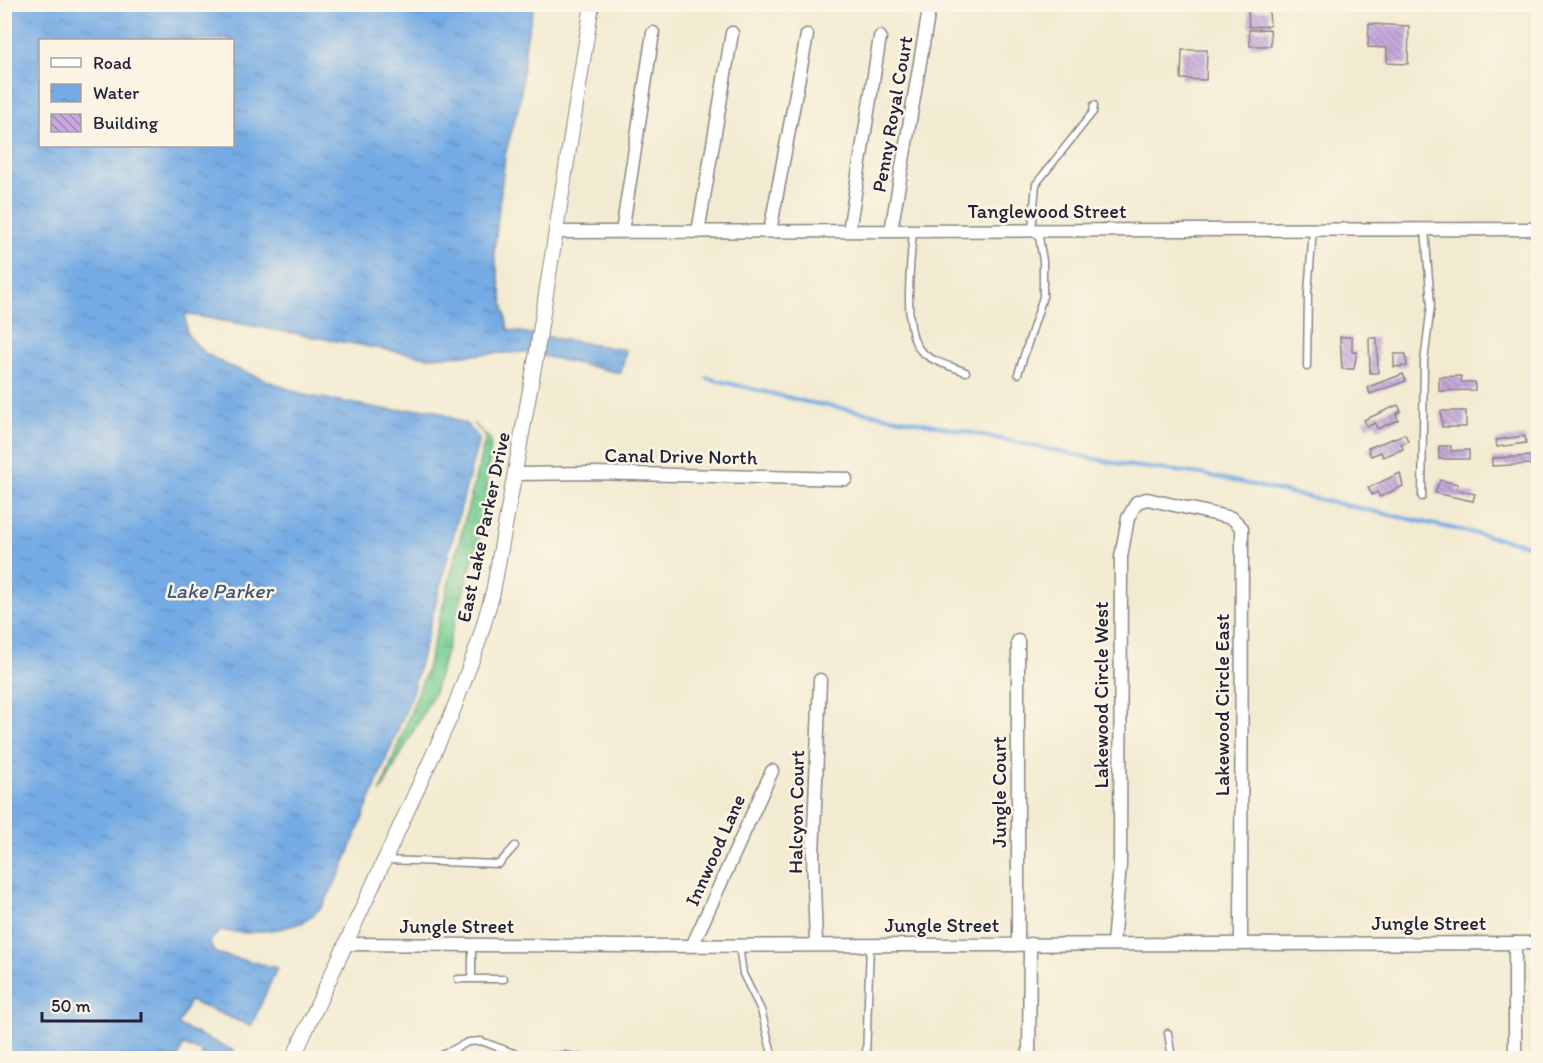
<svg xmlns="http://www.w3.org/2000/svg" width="1543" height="1063" viewBox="0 0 1543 1063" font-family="Itim,sans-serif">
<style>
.wetland{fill:url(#wetland-marsh);stroke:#4e7868;stroke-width:1.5}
.water{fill:url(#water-ripples);stroke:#4c6690;stroke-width:1.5;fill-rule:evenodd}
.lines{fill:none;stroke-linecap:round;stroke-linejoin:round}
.stream{stroke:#75abe4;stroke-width:4}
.building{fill:url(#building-back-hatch)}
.service-casing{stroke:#8a8686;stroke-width:9}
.minor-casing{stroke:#8a8686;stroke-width:15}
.tertiary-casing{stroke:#8a8686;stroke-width:16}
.service{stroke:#fff;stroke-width:6}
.minor{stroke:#fff;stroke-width:12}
.tertiary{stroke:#fff;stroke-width:14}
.labels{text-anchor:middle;stroke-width:5;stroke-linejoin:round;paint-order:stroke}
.street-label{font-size:20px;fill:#22223b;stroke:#fcf5e5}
.water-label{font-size:21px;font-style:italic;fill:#43597f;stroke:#fcf5e5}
</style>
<defs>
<pattern id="wetland-marsh" width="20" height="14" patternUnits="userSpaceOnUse" patternTransform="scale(1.5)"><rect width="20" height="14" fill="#79cf94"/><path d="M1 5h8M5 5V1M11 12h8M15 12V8" fill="none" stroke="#68b180"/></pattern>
<pattern id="water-ripples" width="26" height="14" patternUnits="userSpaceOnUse" patternTransform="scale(1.5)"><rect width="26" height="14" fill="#75abe4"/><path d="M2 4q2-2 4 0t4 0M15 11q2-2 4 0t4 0" fill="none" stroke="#608bba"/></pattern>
<pattern id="building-back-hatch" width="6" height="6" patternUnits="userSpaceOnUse" patternTransform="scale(1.5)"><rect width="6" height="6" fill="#c6a8dc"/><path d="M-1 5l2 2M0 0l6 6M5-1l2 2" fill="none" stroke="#a088b4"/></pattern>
</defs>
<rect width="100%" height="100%" fill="#fcf5e5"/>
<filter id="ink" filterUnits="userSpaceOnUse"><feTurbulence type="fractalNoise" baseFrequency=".0167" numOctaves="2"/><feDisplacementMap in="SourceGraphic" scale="12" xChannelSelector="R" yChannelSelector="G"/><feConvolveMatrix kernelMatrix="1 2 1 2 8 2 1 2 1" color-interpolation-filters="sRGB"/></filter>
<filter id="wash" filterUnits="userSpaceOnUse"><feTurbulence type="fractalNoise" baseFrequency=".008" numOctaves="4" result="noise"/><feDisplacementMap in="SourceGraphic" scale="24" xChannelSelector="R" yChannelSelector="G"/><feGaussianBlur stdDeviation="1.35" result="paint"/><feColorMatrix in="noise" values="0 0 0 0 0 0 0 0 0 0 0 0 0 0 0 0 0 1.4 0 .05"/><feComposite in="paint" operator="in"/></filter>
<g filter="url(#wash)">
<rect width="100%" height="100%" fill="#f3ebd1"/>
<path class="wetland" d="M473,423l18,17 -6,78 -51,175 -54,100 47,-124 58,-229 -2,-7z"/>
<path class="water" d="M5,5h529l-9,41 -5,55 -15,54 -11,98 14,77 118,20 -5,23 -96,-21 -98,5 -242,-43 2,20 16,18 21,12 80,31 84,15 44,-1 34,15 13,14 -68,259 -70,175 -19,35 -18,15 -20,6 -36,5 -27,-2 -8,6 -3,7 5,9 62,15 -26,58 -61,-25 -12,24 56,26 -2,7h-31l2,-6 -20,-7 -5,13h-173zM40,40h192v106h-192z"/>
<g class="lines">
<path class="stream" d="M707,378l100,24 122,22 195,41 78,9 336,73"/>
</g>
<g id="blocks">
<path class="building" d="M1248,10h21l1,16 -21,1z
M1369,24l40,2 -1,38 -21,-1v-15l-19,-1z
M1270,29l1,17h-21l-1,-16z
M1182,50h25l-1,30 -25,-1z
M1340,337h12v15h5l-3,17h-12z
M1369,338h8l1,35h-8z
M1394,354h12l1,12 -13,1z
M1403,374l3,7 -36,13 -2,-7z
M1461,376v6h14v8l-36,1v-14z
M1398,405l3,6 -5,3 2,6 -21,9 -2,-6 -8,4 -3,-7z
M1441,411h25v16h-24z
M1405,434l3,7 -7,3 2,5 -20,8 -2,-5 -10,4 -3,-8z
M1525,436l1,7 -29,4 -1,-7z
M1439,446h12v5l18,-1v9h-30z
M1534,456v8l-42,2v-8z
M1400,473l3,13 -23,11 -3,-5 -5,3 -4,-7z
M1440,480l18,4 -1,6 18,4 -2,7 -38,-8z"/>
</g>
</g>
<g filter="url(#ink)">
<use href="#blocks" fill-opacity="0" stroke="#8a8686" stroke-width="1.5"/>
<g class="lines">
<defs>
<path id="service" d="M1032,230l4,-46 57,-72 1,-7
M913,231c-2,27 -11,99 7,119 12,12 30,16 46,22
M1307,367l1,-75 5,-62
M1018,374l25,-77v-36l-5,-30
M1422,497l2,-135 7,-57 -6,-76
M385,860l114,4 16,-18
M472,945v34h32
M739,945l4,29 18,36 12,48
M458,979h14
M1168,1033l4,25
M866,1057l4,-112
M436,1058l32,-16 13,-1 46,17 37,-3 18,3"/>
<path id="minor" d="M770,231l37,-196
M849,231l31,-194
M891,231l39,-227
M556,232l982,-3
M622,232l31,-199
M698,232l34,-199
M516,474l75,-1 255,6
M1018,641v303
M346,944l277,2 915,-3
M693,944l79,-173
M816,944l-3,-89 7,-175
M1113,944l7,-79 1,-308 7,-39 9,-16 10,-3 85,19 10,10 -1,415
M1029,1058l1,-114
M1515,1058v-115"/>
<path id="tertiary" d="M293,1058l158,-342 27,-72 15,-52 43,-235 56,-353"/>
</defs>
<use href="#service" class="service-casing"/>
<use href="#minor" class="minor-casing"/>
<use href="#tertiary" class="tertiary-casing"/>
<use href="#service" class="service"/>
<use href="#minor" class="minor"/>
<use href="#tertiary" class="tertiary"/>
</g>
</g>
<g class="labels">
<g class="street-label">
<text transform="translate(892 114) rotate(-80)" y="7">Penny Royal Court</text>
<text x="1047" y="218">Tanglewood Street</text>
<text transform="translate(681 456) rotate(1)" y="7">Canal Drive North</text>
<text transform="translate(483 527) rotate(-78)" y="7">East Lake Parker Drive</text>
<text transform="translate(1101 695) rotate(-90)" y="7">Lakewood Circle West</text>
<text transform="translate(1222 705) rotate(-90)" y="7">Lakewood Circle East</text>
<text transform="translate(999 792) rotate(-90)" y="7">Jungle Court</text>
<text transform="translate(796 812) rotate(-89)" y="7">Halcyon Court</text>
<text transform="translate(715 850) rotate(-66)" y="7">Innwood Lane</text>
<text x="1429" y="930">Jungle Street</text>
<text x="942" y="932">Jungle Street</text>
<text x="457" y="933">Jungle Street</text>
</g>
<g class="water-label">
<text x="219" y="598">Lake Parker</text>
</g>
</g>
<rect width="1543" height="1063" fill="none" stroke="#fcf5e5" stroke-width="24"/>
<rect x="39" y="39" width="195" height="108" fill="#fcf5e5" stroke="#a5a1a1" stroke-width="1.5"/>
<rect x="51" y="58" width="30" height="9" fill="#ffffff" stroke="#a5a1a1" stroke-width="1.5"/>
<text x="93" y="69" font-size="18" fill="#22223b">Road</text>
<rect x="51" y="84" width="30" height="18" fill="url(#water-ripples)" stroke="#a5a1a1" stroke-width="1.5"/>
<text x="93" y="99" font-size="18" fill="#22223b">Water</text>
<rect x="51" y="114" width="30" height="18" fill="url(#building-back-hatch)" stroke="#a5a1a1" stroke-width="1.5"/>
<text x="93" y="129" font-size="18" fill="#22223b">Building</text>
<path d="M42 1012v9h99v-9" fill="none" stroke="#22223b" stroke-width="3"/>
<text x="51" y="1012" font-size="18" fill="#22223b" stroke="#fcf5e5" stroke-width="4.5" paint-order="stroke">50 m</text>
</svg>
